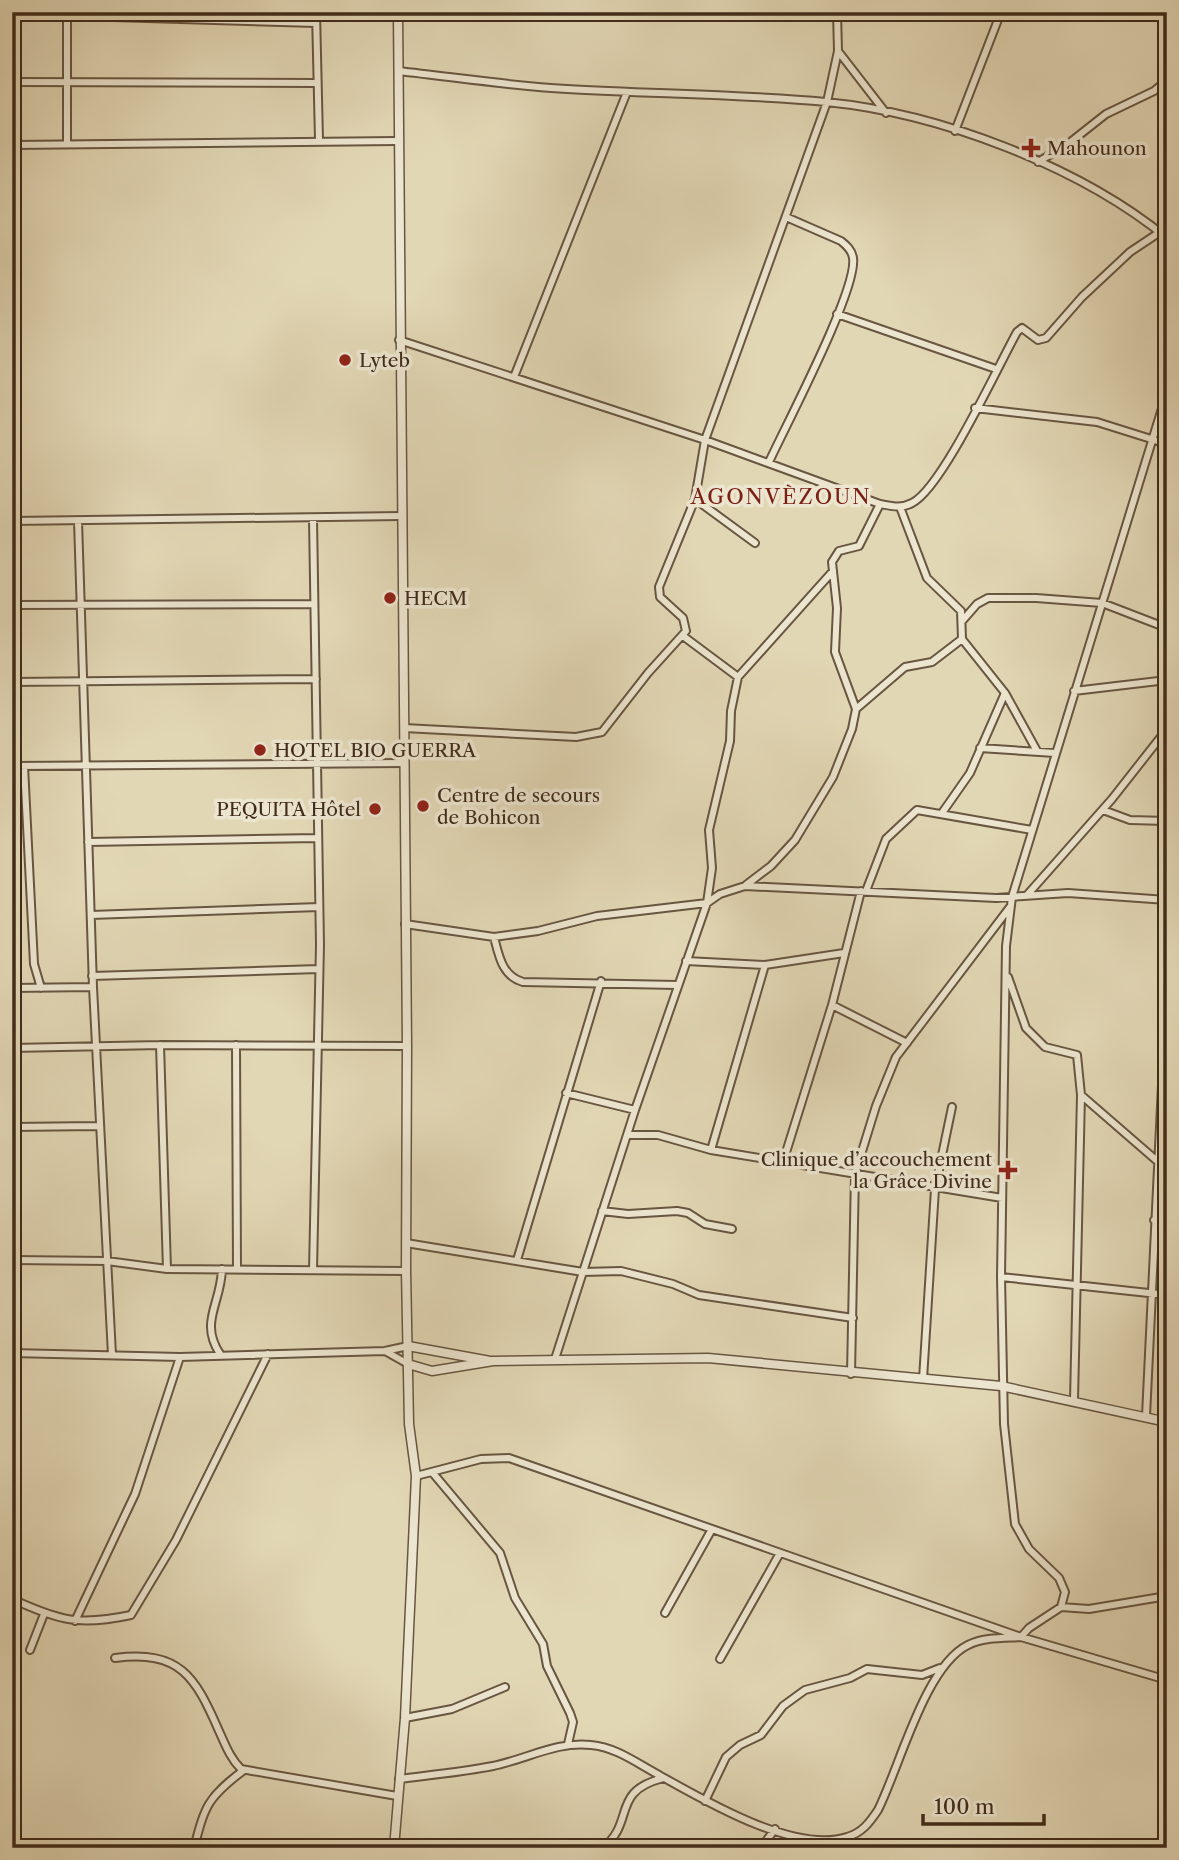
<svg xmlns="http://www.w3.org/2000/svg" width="1179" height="1860" viewBox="0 0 1179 1860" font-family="'Libre Caslon Text',serif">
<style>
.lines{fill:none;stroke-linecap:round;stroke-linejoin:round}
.minor-casing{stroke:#685641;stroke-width:10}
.tertiary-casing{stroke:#685641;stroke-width:11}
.minor{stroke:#ece5cf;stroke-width:6}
.tertiary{stroke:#ece5cf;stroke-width:8}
.poi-dot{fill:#8f2418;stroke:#ece5cf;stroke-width:2.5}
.labels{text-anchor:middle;stroke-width:7;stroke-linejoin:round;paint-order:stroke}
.poi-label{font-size:19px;fill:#402b1a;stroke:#ece5cf;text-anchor:start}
.neighbourhood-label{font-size:21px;letter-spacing:2px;fill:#7a1f14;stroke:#ece5cf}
</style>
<rect width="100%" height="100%" fill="#e2d7b5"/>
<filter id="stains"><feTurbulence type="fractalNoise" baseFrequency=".00286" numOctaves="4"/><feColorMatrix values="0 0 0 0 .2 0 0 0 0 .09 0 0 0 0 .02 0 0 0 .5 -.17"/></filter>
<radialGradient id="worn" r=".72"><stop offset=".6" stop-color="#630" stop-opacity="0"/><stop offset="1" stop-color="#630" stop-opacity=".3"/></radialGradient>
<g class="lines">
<defs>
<path id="minor" d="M67,12v131
M316,12l3,128
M12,14l304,9
M838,51l48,62
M398,71c56,6 113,15 169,18 86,5 173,5 259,13 113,11 253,64 341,136
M12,82l304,1
M955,131l46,-119
M12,145l385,-4
M1038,162l30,-18 38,-30 48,-23 13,-11
M837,314l159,55
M399,340l306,100 122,-338 11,-51 -1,-39
M514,377l113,-285
M975,408l122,14 70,22
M769,462c16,-35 89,-173 84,-204 -1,-8 -7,-13 -12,-17l-55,-24
M695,499l60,44
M900,507l27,71 34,33 1,28 43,54 32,58
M313,519l7,426 -7,325
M12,521l390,-5
M78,521l15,466 19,368
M12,605l302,-1
M963,620l14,-16 11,-6h48l66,5 65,25
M683,636l55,41
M12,682l304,-3
M1074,691l93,-11
M856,709l49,-42 27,-5 30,-23
M404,728l172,9 26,-5 46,-59 38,-42 -3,-13 -23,-21 -1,-10 36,-88 10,-59 175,64c11,2 21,5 32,-1 30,-15 85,-135 105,-171l5,-4 16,12 8,-2 36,-41 48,-45 30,-20
M980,748l75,5
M12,766l392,-3
M24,766l10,198 7,24
M1103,810l27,10 37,1
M942,813l28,-40 35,-80
M88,842l230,-4
M746,885l25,-19 24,-26 38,-63 19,-48 4,-20 -21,-57 2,-44 -5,-46 7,-11 20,-5 21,-42
M866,891l20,-52 31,-29 115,20
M1028,894l84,-95 55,-70
M91,915l228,-8
M405,924l89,13 44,-6 59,-15 110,-13 13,-9 25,-8 251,12 72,-5 99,7
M494,937c5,19 8,39 29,45l154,3
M686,961l79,4 79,-12
M92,976l227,-7
M1008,977l18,51 19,19 32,8 4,40 75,65
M12,988l81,-1
M832,1005l75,38
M236,1045l1,224
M12,1048l148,-3
M566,1093l69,17
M12,1127l86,-1
M627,1135h31l53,15 291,48
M711,1150l54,-185
M783,1162l49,-157 29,-114
M602,1211l26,3 49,-3 11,2 17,11 27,5
M1154,1220l13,2
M406,1243l177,29 38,-1 52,13 26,11 154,23
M12,1260l95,1 60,8
M517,1260l84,-279
M406,1271l-239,-2 -7,-224 247,1
M1001,1277l166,18
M385,1351l23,13
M12,1353l168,4 205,-6 23,-5
M220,1354c-21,-32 1,-50 2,-85
M555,1359l80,-249 72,-207 5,-35 -3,-38 21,-89 1,-30 7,-34 95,-106
M851,1374l4,-200 21,-68 20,-49 114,-150
M923,1379l12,-190 17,-82
M1074,1400l7,-305
M1146,1416l21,-434
M432,1472l68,81 15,45 28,46 4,22 23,47 3,9 -5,22
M416,1476l65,-17 28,-1 512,179 146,43
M12,1599c48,22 67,27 119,16l45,-75 92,-186
M1061,1607l4,-15 -6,-14 -30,-29 -14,-25 -11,-100 -3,-147 5,-331 6,-49 155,-505
M665,1613l47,-84
M75,1621l60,-127 45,-137
M30,1650l14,-36
M115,1658c65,-8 80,18 104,73 6,13 11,27 22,38l156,27
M720,1659l60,-106
M405,1718l47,-9 53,-22
M399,1779c31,-4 63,-7 94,-13 34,-7 64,-25 98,-21 25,2 47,19 68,30 45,25 135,79 188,62 15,-4 23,-15 31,-27 22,-44 47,-144 90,-165 15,-8 37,-7 53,-8l8,-9 32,-21 28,2 78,-13
M705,1801l21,-44 14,-12 21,-10 22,-29 22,-16 45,-12 17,-9 55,6 18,-7
M797,1837l3,11
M12,1844l12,4
M194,1848c11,-43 14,-51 50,-78
M603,1848c33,-27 7,-56 60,-70
M761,1848l14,-19"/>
<path id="tertiary" d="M408,1346l82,15
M408,1364l24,7 61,-10 215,-3 293,28 166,36
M394,1848l11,-130 11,-242 -7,-52 -3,-153 1,-225 -9,-1034"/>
</defs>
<use href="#minor" class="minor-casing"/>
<use href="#tertiary" class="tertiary-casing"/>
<use href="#minor" class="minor"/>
<use href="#tertiary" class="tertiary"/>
</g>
<g class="poi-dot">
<path d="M1027.5 137.5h7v7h7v7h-7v7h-7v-7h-7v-7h7z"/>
<circle cx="345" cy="360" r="7"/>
<circle cx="390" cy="598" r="7"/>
<circle cx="260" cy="750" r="7"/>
<circle cx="423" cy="806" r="7"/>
<circle cx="375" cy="809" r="7"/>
<path d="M1004.5 1159.5h7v7h7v7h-7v7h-7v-7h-7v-7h7z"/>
</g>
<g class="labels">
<g class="poi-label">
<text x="1047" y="155">Mahounon</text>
<text x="359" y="367">Lyteb</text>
<text x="404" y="605">HECM</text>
<text x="274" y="757">HOTEL BIO GUERRA</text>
<text x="437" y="802">Centre de secours<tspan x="437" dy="22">de Bohicon</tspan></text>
<text x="361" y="816" text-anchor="end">PEQUITA Hôtel</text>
<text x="992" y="1166" text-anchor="end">Clinique d’accouchement<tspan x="992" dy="22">la Grâce Divine</tspan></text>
</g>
<g class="neighbourhood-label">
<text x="781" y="504">AGONVÈZOUN</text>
</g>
</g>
<rect width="1179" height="1860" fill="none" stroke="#e2d7b5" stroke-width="42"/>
<rect x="14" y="14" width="1151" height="1832" fill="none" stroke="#402b1a" stroke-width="3.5"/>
<rect x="21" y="21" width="1137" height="1818" fill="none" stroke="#402b1a" stroke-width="2"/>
<path d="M923 1814v10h121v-10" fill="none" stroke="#402b1a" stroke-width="3.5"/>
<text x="934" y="1814" font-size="21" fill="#402b1a" stroke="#ece5cf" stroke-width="5" paint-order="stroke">100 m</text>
<rect width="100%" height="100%" filter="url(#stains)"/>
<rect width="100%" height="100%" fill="url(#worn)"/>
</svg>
